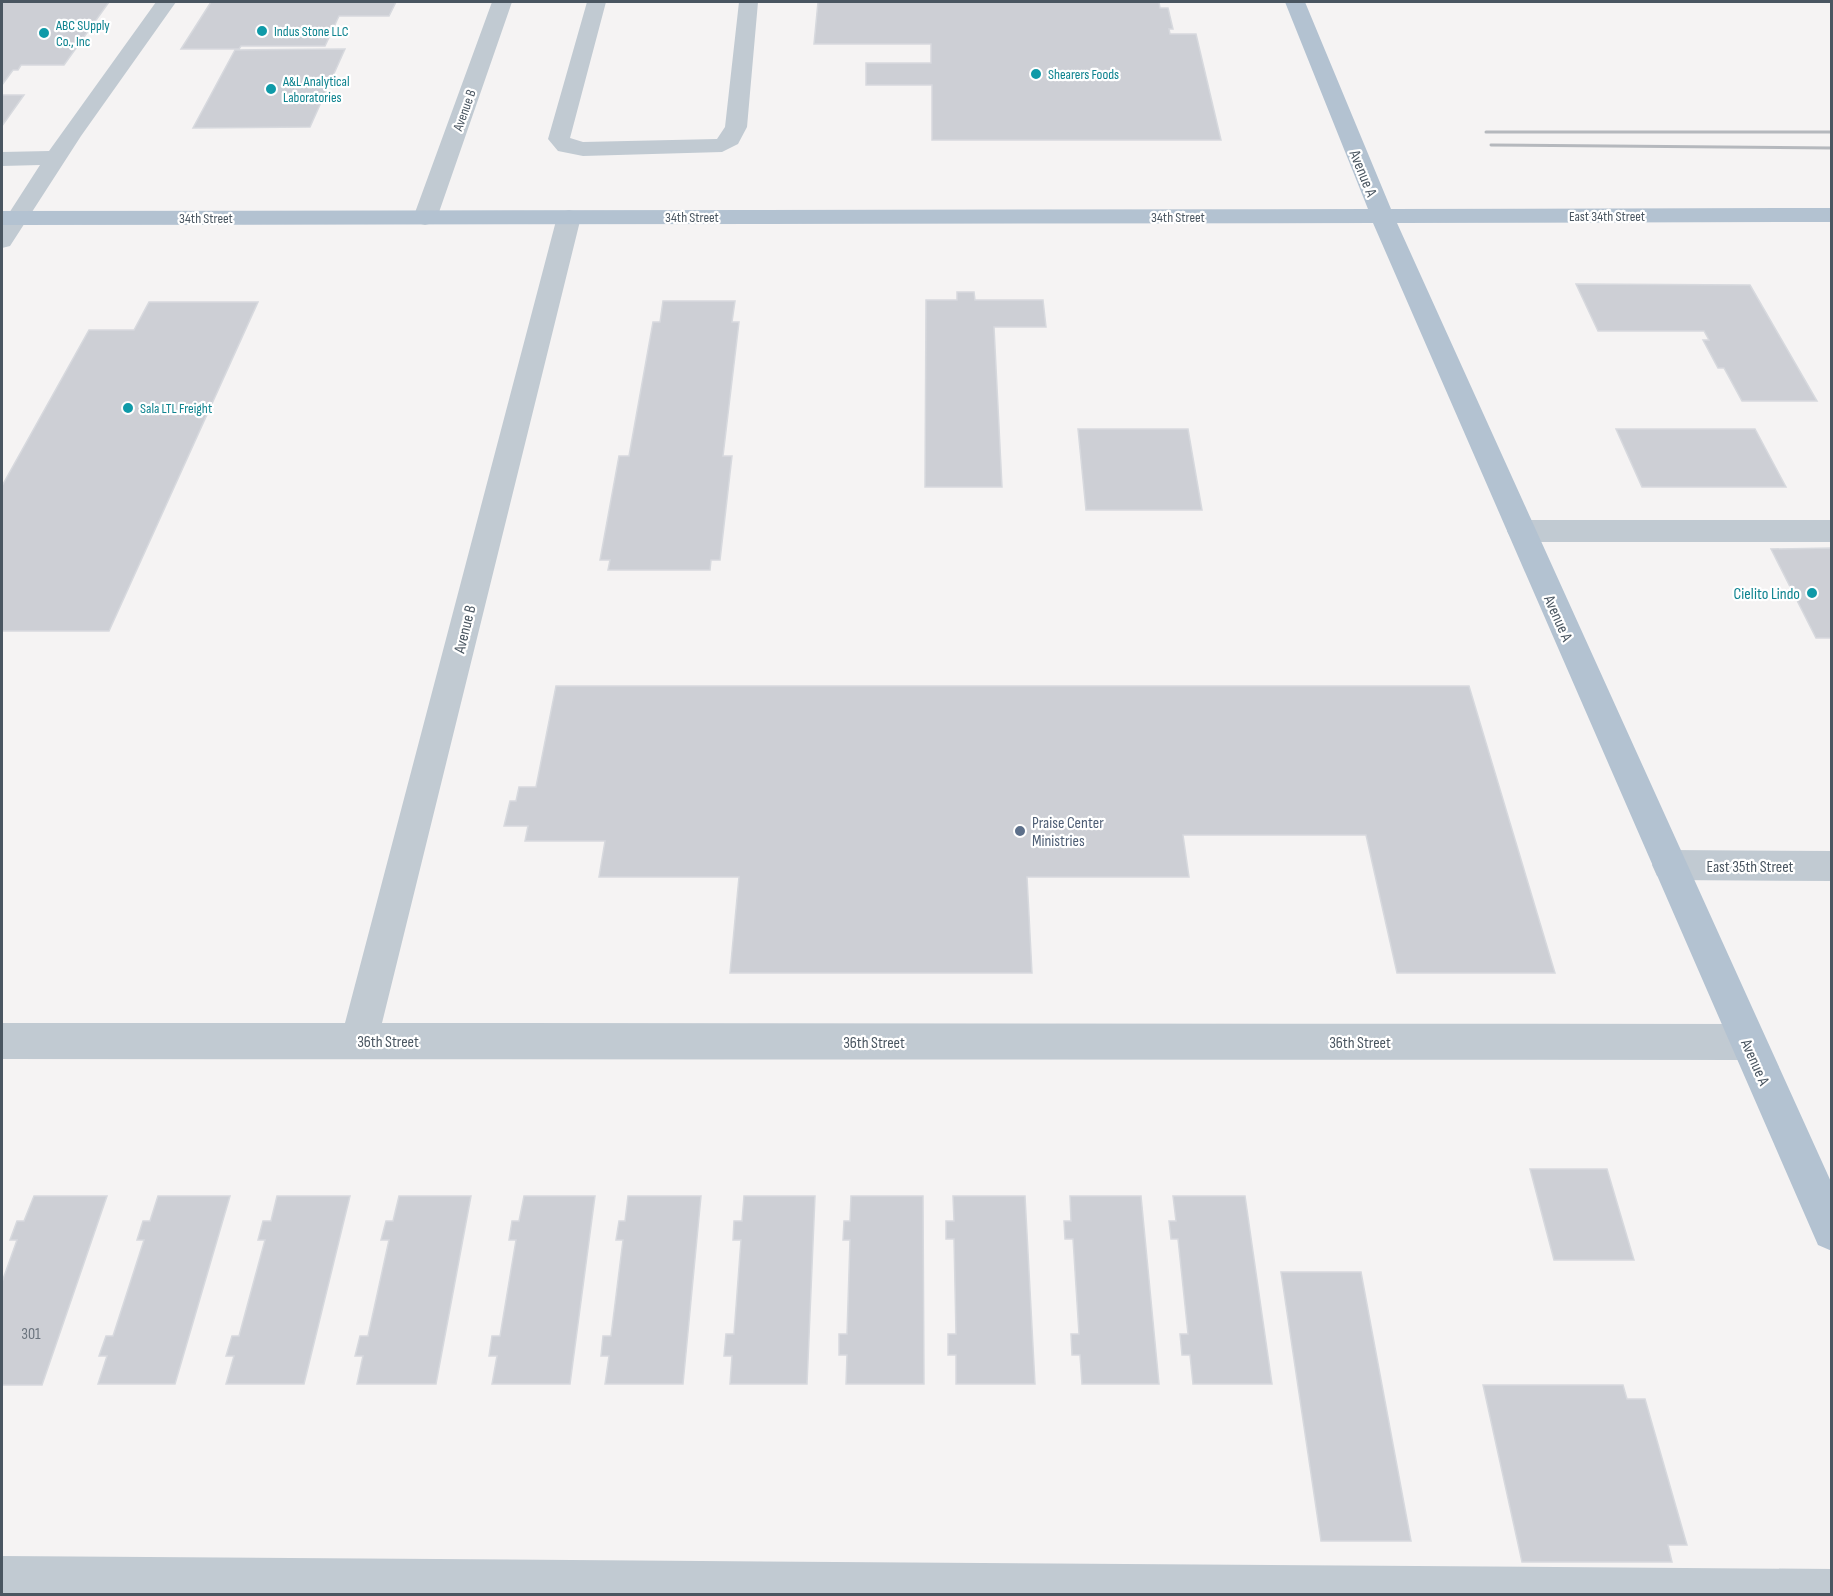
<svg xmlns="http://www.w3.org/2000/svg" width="1833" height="1596" viewBox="0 0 1833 1596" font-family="'Sofia Sans Condensed',sans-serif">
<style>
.building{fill:#cdcfd5;stroke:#d7d9de;stroke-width:1.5}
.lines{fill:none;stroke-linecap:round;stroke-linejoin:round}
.minor{fill:#c1cad2;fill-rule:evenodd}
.major{fill:#b3c2d1;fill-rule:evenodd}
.rail{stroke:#b5b8bd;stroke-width:3}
.culture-dot{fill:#0f9aa8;stroke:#fff;stroke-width:2}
.service-dot{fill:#5c6f8a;stroke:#fff;stroke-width:2}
.labels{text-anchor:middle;stroke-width:4.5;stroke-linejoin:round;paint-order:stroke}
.far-culture-label{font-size:14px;fill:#0d838f;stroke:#fff;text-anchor:start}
.far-street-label{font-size:14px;fill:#4a5661;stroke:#fff}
.street-label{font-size:16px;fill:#4a5661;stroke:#fff}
.culture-label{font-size:16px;fill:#0d838f;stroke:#fff;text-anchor:end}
.service-label{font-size:16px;fill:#4e5e75;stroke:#fff;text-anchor:start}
.near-number-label{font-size:16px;fill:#6b747e}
</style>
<rect width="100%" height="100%" fill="#f5f3f3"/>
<path class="building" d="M2,2h107l-45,63h-43l-3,5h-5l-11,15z
M211,2h185l-7,14h-50l-14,30h-84l-2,3h-58z
M818,2h341l1,6h8l5,21h-4l1,5h26l25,106h-289v-55h-66v-22h65v-19h-117z
M345,49l-35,78 -117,1 42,-78z
M2,95h22l-22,31z
M1576,284l174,1 67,116h-75l-18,-33h-6l-15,-28h6l-5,-9h-106z
M957,292h17l1,8h68l3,27h-52l8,160h-77l1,-187h31z
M663,301h72l-3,21h7l-16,134h9l-12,104h-9l-1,10h-102l2,-10h-10l19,-104h10l24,-134h7z
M149,302h109l-149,329h-107v-145l87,-156h45z
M1078,429h110l14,81h-116z
M1616,429h139l31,58h-144z
M1832,548v90h-16l-45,-89z
M556,686h913l86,287h-158l-31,-138h-183l6,42h-162l5,96h-302l9,-96h-140l6,-36h-80l3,-15h-24l6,-25h6l3,-14h17z
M1530,1169h77l27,91h-80z
M34,1196h73l-65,189h-40v-103l15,-42h-7l7,-19h7z
M158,1196h72l-55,188h-77l9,-28h-8l7,-20h7l31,-96h-7l6,-19h7z
M277,1196h73l-46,188h-78l8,-28h-8l6,-20h7l26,-96h-7l5,-19h8z
M399,1196h72l-35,188h-79l6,-28h-8l5,-20h8l21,-96h-8l5,-19h7z
M524,1196h71l-25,188h-78l5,-28h-8l3,-20h8l16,-96h-7l3,-19h7z
M628,1196h73l-18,188h-78l4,-28h-8l2,-20h8l12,-96h-7l3,-19h6z
M744,1196h71l-8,188h-77l2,-28h-8l2,-22h8l7,-94h-8l1,-19h8z
M851,1196h72l1,188h-78l1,-29h-8v-21h8l3,-94h-7l1,-19h6z
M953,1196h72l10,188h-79v-29h-8v-21h8l-2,-95h-8v-18h8z
M1070,1196h71l18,188h-77l-2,-29h-8l-1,-21h8l-6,-95h-8l-1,-18h7z
M1173,1196h72l27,188h-79l-3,-29h-8l-2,-21h8l-10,-95h-7l-2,-18h7z
M1281,1272h80l50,269h-90z
M1483,1385h140l4,14h18l42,146h-19l4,17h-150z"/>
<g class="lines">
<path class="minor" d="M156,2h20l-95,134 -71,110 -8,2v-24l38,-59 -38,1v-14l47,-1z
M492,2h20l-75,216 -4,5 -8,2 -8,-2 -4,-5z
M587,2h19l-36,136 13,4 134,-3 8,-12 14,-125h19l-11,125 -9,17 -16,8 -139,4 -25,-5 -10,-12z
M569,210l8,2 4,5 -199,806 1365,1 13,5 6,13 -6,13 -13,5 -1745,-1v-36h343l212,-806 4,-5z
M1521,520h311v22h-311l-10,-4 -4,-7 4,-7z
M1669,850l163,1v30l-163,-1 -12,-4 -5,-11 5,-11z
M2,1556l1830,13v25h-1830z"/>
<path class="major" d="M1285,2h20l86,207 441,-1v14l-435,1 435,961v67l-14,-6 -445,-1022 -1371,2v-14l1366,-2z"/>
<path class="rail" d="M1486,132h346
M1491,145l341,3"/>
</g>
<g class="culture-dot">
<circle cx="262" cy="31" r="6"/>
<circle cx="44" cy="33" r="6"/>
<circle cx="1036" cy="74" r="6"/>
<circle cx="271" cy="89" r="6"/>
<circle cx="128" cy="408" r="6"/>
<circle cx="1812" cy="593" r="6"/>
</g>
<circle class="service-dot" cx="1020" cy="831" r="6"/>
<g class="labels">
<g class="far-culture-label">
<text x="56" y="30">ABC SUpply<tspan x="56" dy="16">Co., Inc</tspan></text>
<text x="274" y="36">Indus Stone LLC</text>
<text x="1048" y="79">Shearers Foods</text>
<text x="283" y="86">A&amp;L Analytical<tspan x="283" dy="16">Laboratories</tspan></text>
<text x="140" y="413">Sala LTL Freight</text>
</g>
<g class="far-street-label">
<text transform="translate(464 110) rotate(-70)" y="5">Avenue B</text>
<text x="1607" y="221">East 34th Street</text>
<text x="692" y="222">34th Street</text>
<text x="1178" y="222">34th Street</text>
<text x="206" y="223">34th Street</text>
</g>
<g class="street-label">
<text transform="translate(1364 173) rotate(68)" y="6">Avenue A</text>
<text transform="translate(1559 618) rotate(66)" y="6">Avenue A</text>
<text transform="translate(464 629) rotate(-76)" y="6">Avenue B</text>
<text x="1750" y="872">East 35th Street</text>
<text x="388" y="1047">36th Street</text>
<text x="874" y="1048">36th Street</text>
<text x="1360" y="1048">36th Street</text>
<text transform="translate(1756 1062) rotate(66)" y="6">Avenue A</text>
</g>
<g class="culture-label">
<text x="1800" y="599">Cielito Lindo</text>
</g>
<g class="service-label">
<text x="1032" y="828">Praise Center<tspan x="1032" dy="18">Ministries</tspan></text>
</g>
<g class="near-number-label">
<text x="31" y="1339">301</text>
</g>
</g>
<rect width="1833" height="1596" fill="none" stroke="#4a5661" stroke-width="6"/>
</svg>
